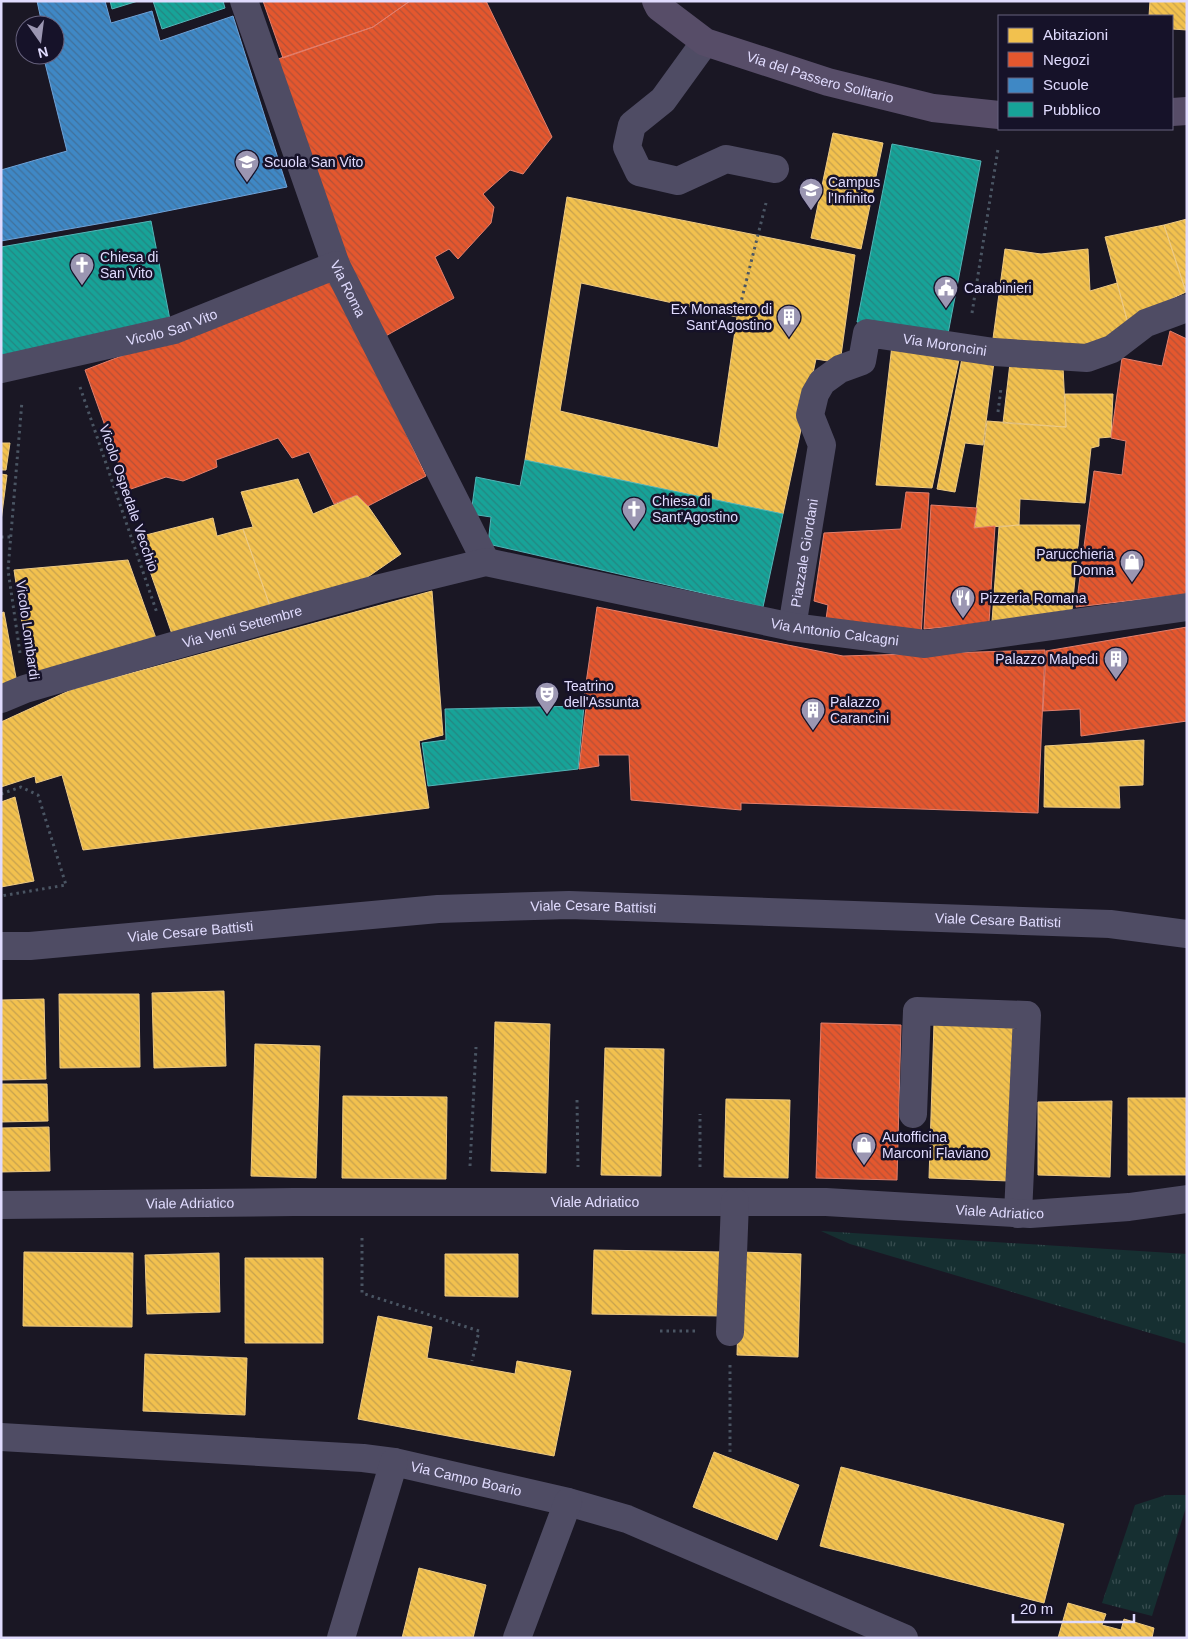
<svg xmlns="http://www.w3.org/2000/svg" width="1188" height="1639" viewBox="0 0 1188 1639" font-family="Helvetica,sans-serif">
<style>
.grass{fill:url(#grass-tufts)}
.homes{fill:url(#homes-back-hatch);stroke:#edc983;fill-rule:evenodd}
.shops{fill:url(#shops-back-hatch);stroke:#e37f6c}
.schools{fill:url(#schools-back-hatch);stroke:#6fa1d6}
.public{fill:url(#public-back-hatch);stroke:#53b4b7}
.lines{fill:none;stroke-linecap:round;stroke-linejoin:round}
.path{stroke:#4a5563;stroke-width:3;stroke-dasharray:2.5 4;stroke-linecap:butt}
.minor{stroke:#4f4c64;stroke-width:28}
.major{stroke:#574d68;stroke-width:28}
.labels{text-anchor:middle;stroke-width:5;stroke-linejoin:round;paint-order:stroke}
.street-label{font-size:14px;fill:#e0dbfe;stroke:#161229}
.poi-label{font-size:14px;fill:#e0dbfe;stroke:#161229;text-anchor:start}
</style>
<defs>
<pattern id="grass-tufts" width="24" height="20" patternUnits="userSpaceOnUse" patternTransform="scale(1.25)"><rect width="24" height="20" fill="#162f31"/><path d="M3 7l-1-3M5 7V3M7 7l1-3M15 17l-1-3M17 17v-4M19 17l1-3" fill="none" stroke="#384d50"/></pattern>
<pattern id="homes-back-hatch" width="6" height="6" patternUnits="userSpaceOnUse" patternTransform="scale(1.25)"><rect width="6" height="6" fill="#f2c14e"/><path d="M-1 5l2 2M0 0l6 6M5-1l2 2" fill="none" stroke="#c6a14e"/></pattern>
<pattern id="shops-back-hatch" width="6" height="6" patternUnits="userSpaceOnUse" patternTransform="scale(1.25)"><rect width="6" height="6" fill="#e4572e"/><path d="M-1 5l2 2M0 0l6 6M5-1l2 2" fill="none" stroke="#b45137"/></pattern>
<pattern id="schools-back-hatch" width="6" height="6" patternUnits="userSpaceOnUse" patternTransform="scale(1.25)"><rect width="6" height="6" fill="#3f88c5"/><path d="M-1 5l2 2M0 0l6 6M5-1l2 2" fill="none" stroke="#40709b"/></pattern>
<pattern id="public-back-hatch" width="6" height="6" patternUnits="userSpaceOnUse" patternTransform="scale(1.25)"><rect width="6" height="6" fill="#17a398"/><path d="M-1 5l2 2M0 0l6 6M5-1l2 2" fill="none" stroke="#248681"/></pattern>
</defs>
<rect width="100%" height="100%" fill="#1a1724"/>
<path class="grass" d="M821,1231l366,23v90l-337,-100z
M1166,1495h21v9l-35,112 -50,-13 33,-98z"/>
<path class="homes" d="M1150,1h37v29l-15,-1v-13h-23z
M833,133l50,10 -22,106 -50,-11z
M567,197l288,58 -15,108 -24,-4 -33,155 -258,-54zM581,283l156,34 -19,131 -158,-37z
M1187,219v73h-1l-22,-67z
M1164,225l22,67 -59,28 -22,-83z
M1005,249l36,5 47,-5 2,42 27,-8 10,37 -10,17 -35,11 -90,-2z
M892,345l68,10 -28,133 -56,-3z
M962,358l32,4 -11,83 -18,-2 -10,49 -18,-3z
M1010,363l53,4 3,60 -63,-4z
M1065,394h48l-2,43 -12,1v8l-8,2 -6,55 -65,-4 -1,26 -45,3 13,-107 79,6z
M1,443h9l-4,27h-5z
M1,474l6,1 -6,46z
M298,479l15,35 44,-19 11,11 33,48 -42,29 -88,26 -28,-80 10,-2 -12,-35z
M213,518l4,18 26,-7 28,80 -98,28 -35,-100z
M1019,525h61l-8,85 -80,11 7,-94z
M128,560l29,81 -127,36 -16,-107z
M432,591l11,144 -24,6 10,67 -346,42 -21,-75 -26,8 -1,-7 -34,11v-65l72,-33z
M4,612l13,71 -16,7v-77z
M1144,740l-1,45 -24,1 1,22 -76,-1 1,-61z
M15,797l19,84 -33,6v-85z
M224,991l2,75 -72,2 -2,-75z
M59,994h80l1,73 -80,1z
M44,999l2,80 -45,1v-80z
M495,1022l55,2 -4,149 -55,-2z
M934,1023l80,3 -5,155 -80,-3z
M255,1044l65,2 -4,132 -65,-2z
M605,1048l59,1 -3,127 -60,-1z
M1,1084h46l1,37 -47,1z
M343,1096l104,1 -1,82 -104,-1z
M1128,1098h59v77h-59z
M726,1099l64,1 -2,78 -64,-1z
M1112,1101l-2,76 -72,-2v-73z
M49,1127l1,44 -49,1v-44z
M594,1250l130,2 -1,64 -131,-2z
M24,1252l109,1 -1,74 -109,-1z
M740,1252l61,2 -3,103 -61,-2z
M219,1253l1,59 -73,2 -2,-59z
M445,1254h73v43l-73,-1z
M245,1258h78v85h-78z
M378,1316l54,11 -5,31 88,16 2,-13 54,10 -17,85 -196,-37z
M145,1354l102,4 -2,57 -102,-4z
M714,1452l85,33 -22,55 -84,-33z
M841,1467l223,57 -20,79 -224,-57z
M419,1568l67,17 -13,53h-71z
M1068,1603l38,11 -4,11 19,5 3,-11 30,9 -2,10h-94z"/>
<path class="shops" d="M263,1h147l-37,26 -90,31z
M410,1h76l66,136 -29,37 -13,-4 -27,24 11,13 -3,16 -33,36 -9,-10 -14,8 19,41 -72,40 -38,-79 -69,-199 98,-33z
M332,275l94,201 -58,30 -11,-11 -23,9 -25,-52 -17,6 -14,-20 -62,22 1,7 -34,14 -17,-4 -38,13 -43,-120z
M1170,331l17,8v255l-111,13 18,-136 28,4 4,-34 -15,-3 11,-80 40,8z
M906,492l23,1 -8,144 -96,-11 3,-21 -14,-4 10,-68 77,-4z
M931,505l46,3 -3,20 21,-2 -6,97 -65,6z
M597,607l246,49 202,-6 -7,163 -297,-10v7l-110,-10 -2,-45h-31l1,11 -20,3 7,-62 -3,-3z
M1187,627v94l-106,15 -1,-27 -37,2 3,-60z
M821,1023l80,2 -4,155 -81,-2z"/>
<path class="schools" d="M37,1h68l6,22 41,-12 8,30 73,-25 54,171 -150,30 -136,24v-71l66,-19 -24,-96h12v-30h-15l2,-1z"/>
<path class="public" d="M110,1h28l-26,8z
M153,1h70l2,7 -63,21z
M892,144l89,17 -34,178 -90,-17z
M151,221l20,104 -170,34v-112z
M525,460l258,54 -20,93 -275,-63 3,-27 -20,-3 5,-37 44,9z
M584,706l-6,63 -150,17 -6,-43 24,-3 -1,-31z"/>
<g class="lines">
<path class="path" d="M740,306l26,-103
M972,313l26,-164
M80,387l77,226
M998,412l3,-24
M1,537h10
M20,653l-12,-83 14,-169
M1,794l20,-7 17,8 28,90 -65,11
M577,1100l1,67
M470,1166l6,-119
M700,1167v-53
M362,1238v55l117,38 -7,30
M660,1331h35
M730,1452v-87"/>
<g class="minor">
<path id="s1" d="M244,1l92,264 150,297"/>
<path d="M705,42l-42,58 -31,25 -5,22 12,25 39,9 48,-22 49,10"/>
<path id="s2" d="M1,369l173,-39 162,-65"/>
<path id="s3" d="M792,627l30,-182 -12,-30 5,-21 7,-12 18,-13 22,-8 5,-28 127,19 93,6 25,-9 34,-26 41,-15"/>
<path id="s4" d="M1,699l24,-10 144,-42 211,-59 106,-26 306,65 133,17 262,-37"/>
<path id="s5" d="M1,946h29l408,-37 131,-4 541,19 77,10"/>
<path d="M913,1114l4,-103 110,4 -9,199"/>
<path id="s6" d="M1,1205l293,-3h532l204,12 99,-7 58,-8"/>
<path d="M730,1332l5,-130"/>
<path id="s7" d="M1,1437l362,21 31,4 174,40 59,17 277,119"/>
<path d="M341,1638l53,-176"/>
<path d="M517,1638l51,-136"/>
</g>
<g class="major">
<path id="s8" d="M656,1l3,6 46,35 123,40 105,26 66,7"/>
<path d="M1172,112l15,-1"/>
</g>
</g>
<defs>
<symbol id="school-pin" viewBox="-11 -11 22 30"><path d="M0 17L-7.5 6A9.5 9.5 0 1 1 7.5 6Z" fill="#9b96b2" stroke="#161229"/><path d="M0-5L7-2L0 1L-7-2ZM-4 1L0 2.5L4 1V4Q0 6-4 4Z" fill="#fff"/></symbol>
<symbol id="church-pin" viewBox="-11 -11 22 30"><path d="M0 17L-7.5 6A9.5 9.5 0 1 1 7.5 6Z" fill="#9b96b2" stroke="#161229"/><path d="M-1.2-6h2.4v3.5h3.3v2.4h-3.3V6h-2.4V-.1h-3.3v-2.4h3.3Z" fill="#fff"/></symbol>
<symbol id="civic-pin" viewBox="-11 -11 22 30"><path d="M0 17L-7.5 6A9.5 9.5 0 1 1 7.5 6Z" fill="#9b96b2" stroke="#161229"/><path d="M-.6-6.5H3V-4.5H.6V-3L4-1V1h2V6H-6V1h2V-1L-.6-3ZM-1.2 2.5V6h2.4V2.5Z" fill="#fff"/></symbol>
<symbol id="building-pin" viewBox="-11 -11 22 30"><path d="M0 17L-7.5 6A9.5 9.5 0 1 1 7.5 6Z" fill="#9b96b2" stroke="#161229"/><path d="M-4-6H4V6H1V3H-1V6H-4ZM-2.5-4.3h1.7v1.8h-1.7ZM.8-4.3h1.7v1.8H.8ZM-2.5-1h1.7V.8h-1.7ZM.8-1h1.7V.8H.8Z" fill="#fff"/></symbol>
<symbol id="shop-pin" viewBox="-11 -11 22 30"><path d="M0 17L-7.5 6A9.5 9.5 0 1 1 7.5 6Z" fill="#9b96b2" stroke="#161229"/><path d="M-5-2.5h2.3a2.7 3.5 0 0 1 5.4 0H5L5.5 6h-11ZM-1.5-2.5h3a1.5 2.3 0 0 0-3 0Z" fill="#fff"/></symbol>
<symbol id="restaurant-pin" viewBox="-11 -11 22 30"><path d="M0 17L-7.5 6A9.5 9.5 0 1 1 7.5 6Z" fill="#9b96b2" stroke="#161229"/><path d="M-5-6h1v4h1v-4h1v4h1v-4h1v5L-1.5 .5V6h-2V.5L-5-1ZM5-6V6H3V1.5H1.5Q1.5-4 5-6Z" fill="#fff"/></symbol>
<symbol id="theatre-pin" viewBox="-11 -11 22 30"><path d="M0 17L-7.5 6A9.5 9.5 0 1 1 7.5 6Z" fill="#9b96b2" stroke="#161229"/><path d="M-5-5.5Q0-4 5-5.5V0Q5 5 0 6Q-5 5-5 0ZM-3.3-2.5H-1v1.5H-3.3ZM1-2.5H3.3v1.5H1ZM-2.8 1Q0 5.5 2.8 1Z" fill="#fff"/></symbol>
</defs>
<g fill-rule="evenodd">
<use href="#school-pin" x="233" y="148" width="28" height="38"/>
<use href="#school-pin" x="797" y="176" width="28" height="38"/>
<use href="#church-pin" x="68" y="251" width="28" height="38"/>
<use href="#civic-pin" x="932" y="274" width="28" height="38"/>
<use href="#building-pin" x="775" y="303" width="28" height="38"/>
<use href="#church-pin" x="620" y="495" width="28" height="38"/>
<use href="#shop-pin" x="1118" y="548" width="28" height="38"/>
<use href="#restaurant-pin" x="949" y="584" width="28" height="38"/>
<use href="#building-pin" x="1102" y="645" width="28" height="38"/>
<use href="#theatre-pin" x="533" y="680" width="28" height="38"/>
<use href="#building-pin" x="799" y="696" width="28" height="38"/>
<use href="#shop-pin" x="850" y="1131" width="28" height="38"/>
</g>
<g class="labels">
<g class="street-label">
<text dy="5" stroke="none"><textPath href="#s8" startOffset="185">Via del Passero Solitario</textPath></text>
<text dy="5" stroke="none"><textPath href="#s1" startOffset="306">Via Roma</textPath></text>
<text dy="5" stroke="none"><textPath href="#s2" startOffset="176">Vicolo San Vito</textPath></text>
<text dy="5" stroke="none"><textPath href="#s3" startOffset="405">Via Moroncini</textPath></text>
<text transform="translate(129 498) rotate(71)" y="5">Vicolo Ospedale Vecchio</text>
<text dy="5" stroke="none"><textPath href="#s3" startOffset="75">Piazzale Giordani</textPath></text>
<text dy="5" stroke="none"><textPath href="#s4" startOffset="252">Via Venti Settembre</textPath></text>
<text transform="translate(28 630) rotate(82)" y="5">Vicolo Lombardi</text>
<text dy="5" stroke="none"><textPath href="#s4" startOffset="860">Via Antonio Calcagni</textPath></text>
<text dy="5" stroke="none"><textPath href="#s5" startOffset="594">Viale Cesare Battisti</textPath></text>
<text dy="5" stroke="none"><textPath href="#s5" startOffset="999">Viale Cesare Battisti</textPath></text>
<text dy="5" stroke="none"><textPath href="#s5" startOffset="190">Viale Cesare Battisti</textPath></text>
<text dy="5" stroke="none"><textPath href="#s6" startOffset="594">Viale Adriatico</textPath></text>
<text dy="5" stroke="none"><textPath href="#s6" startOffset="189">Viale Adriatico</textPath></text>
<text dy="5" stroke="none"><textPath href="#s6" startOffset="999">Viale Adriatico</textPath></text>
<text dy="5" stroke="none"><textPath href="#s7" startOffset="468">Via Campo Boario</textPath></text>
</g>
<g class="poi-label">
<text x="264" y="167">Scuola San Vito</text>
<text x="828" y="187">Campus<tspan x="828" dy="16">l'Infinito</tspan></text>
<text x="100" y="262">Chiesa di<tspan x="100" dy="16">San Vito</tspan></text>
<text x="964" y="293">Carabinieri</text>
<text x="772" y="314" text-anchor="end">Ex Monastero di<tspan x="772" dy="16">Sant'Agostino</tspan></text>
<text x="652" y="506">Chiesa di<tspan x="652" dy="16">Sant'Agostino</tspan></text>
<text x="1114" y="559" text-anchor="end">Parucchieria<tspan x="1114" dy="16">Donna</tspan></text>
<text x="980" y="603">Pizzeria Romana</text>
<text x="1098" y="664" text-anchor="end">Palazzo Malpedi</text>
<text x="564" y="691">Teatrino<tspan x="564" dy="16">dell'Assunta</tspan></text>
<text x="830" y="707">Palazzo<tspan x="830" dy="16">Carancini</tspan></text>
<text x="882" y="1142">Autofficina<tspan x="882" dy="16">Marconi Flaviano</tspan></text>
</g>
</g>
<rect width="1188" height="1639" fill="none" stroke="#e0dbfe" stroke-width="5"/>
<rect x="998" y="15" width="175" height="115" fill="#161229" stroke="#67627e"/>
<rect x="1008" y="28" width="25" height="15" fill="#f2c14e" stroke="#67627e"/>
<text x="1043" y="40" font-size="15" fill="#e0dbfe">Abitazioni</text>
<rect x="1008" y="52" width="25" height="15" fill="#e4572e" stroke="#67627e"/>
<text x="1043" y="65" font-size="15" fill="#e0dbfe">Negozi</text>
<rect x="1008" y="78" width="25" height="15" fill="#3f88c5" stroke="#67627e"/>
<text x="1043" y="90" font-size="15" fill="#e0dbfe">Scuole</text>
<rect x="1008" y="102" width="25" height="15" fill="#17a398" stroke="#67627e"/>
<text x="1043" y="115" font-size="15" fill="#e0dbfe">Pubblico</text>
<g transform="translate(40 40) rotate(166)"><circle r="24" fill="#161229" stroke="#67627e"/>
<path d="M0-4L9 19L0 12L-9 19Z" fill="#9b96b2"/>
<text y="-8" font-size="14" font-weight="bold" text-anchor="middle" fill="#e0dbfe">N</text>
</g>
<path d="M1013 1614v8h121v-8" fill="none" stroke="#e0dbfe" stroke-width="2.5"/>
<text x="1020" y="1614" font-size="15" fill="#e0dbfe" stroke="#161229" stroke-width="4" paint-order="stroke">20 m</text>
</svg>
